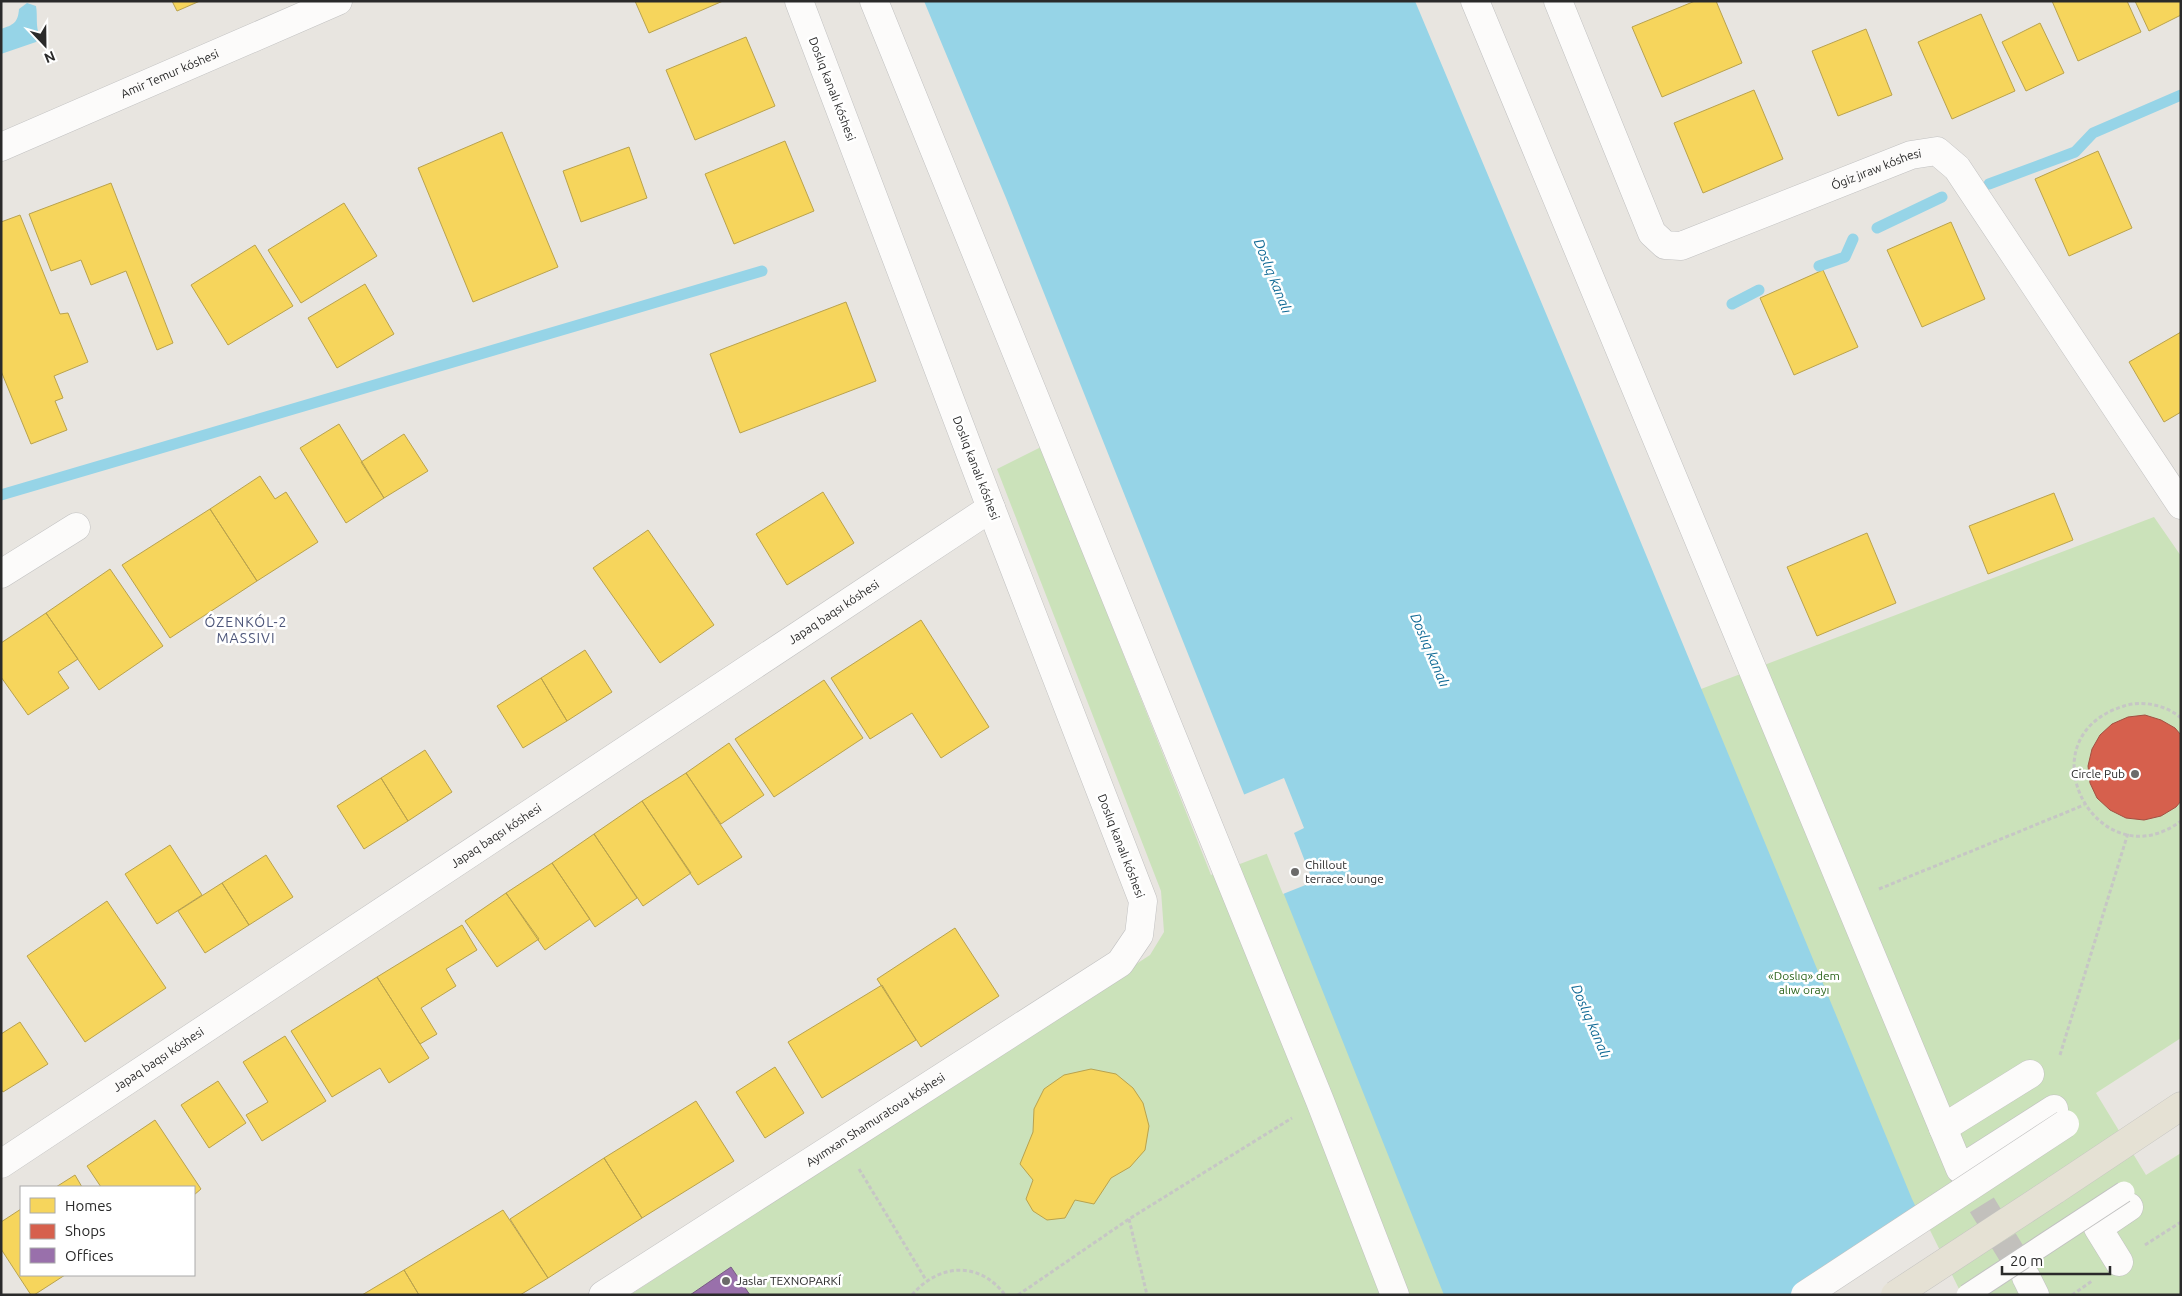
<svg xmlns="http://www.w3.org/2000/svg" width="2182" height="1296" viewBox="0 0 2182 1296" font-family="Ubuntu,sans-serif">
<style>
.green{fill:#cbe2ba}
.water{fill:#96d4e7}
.pier{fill:#e8e5e0}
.homes{fill:#f6d55c;stroke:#b9a24d}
.shops{fill:#d6604d;stroke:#a25042}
.offices{fill:#9970ab;stroke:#785b84}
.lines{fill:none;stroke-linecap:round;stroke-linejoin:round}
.stream{stroke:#96d4e7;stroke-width:11}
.street-tunnel{stroke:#c2c0bc;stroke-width:28;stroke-dasharray:28 14;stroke-linecap:butt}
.street-casing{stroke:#c1c1c1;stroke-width:29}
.primary-casing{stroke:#c4c3c1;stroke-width:29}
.path{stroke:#c6c6c5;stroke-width:3;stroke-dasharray:4 2.5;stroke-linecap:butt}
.street{stroke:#fcfbfa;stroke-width:28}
.primary{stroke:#e5e1d4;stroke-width:28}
.lane-bridge-casing{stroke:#c1c1c1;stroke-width:23;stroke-linecap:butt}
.street-bridge-casing{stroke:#c1c1c1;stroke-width:29;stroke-linecap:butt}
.primary-bridge-casing{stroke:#c4c3c1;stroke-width:29;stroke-linecap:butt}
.lane-bridge{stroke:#fcfbfa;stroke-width:21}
.street-bridge{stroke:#fcfbfa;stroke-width:28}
.primary-bridge{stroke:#e5e1d4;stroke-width:28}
.poi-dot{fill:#6c6b6a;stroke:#fff;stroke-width:2}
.labels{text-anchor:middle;stroke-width:5;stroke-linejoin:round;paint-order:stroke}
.street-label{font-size:12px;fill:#2a2a2a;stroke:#fff}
.poi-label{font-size:12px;fill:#2a2a2a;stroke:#fff;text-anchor:start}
.park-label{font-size:12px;fill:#2d651d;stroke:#fff}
.water-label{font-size:14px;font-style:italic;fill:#126b96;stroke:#fff}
.neighbourhood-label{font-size:14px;letter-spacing:1px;fill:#4c5579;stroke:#fff}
</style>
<rect width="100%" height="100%" fill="#e8e5e0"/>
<path class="green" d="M1041,447l170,428 943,-358 27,39v482l-85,55 50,82 35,-22v142h-1551l520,-340 14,-23 -3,-41 -164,-422z"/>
<path class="water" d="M924,1h491l158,377 339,821 47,96h-515l-438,-1097z
M27,3l9,3c2,11 -1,20 4,31l-4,5 -35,12v-25c12,-4 17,-6 18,-20z"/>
<path class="pier" d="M1284,778l20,50 -10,5 19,49 -30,12 -40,-99z
M1920,1210l42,85h-171z"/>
<path class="homes" d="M172,1h28l-23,10z
M635,1h88l-74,32z
M1695,1h21l26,62 -80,34 -30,-70z
M2052,1h75l14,31 -63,29z
M2135,1h46v14l-32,16z
M1981,14l34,77 -63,28 -34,-77z
M2040,23l24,50 -38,18 -24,-49z
M1866,29l26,66 -54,21 -26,-65z
M746,37l29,69 -80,34 -29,-70z
M1754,90l29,69 -80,34 -29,-70z
M502,132l56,135 -85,35 -55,-134z
M785,141l29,70 -80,33 -29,-70z
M629,147l18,51 -66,24 -18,-51z
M2098,151l34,77 -63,28 -34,-77z
M111,183l62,160 -16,7 -31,-79 -35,14 -10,-25 -30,11 -22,-57z
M344,203l33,53 -76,47 -33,-53z
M20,215l40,99 8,-1 20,49 -34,14 9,22 -8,3 12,29 -36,14 -30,-73v-149z
M1951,222l34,77 -63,28 -35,-77z
M255,245l38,61 -65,39 -37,-60z
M1823,270l35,77 -64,28 -34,-77z
M365,284l29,50 -57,34 -29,-50z
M846,302l30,79 -136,52 -30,-79z
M2181,332v80l-17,10 -35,-60z
M339,424l45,74 -38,25 -46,-75z
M404,434l24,37 -44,27 -23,-36z
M260,476l15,23 11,-7 32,50 -61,39 -47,-72z
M823,492l31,51 -67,42 -31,-51z
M2054,493l19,47 -85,34 -19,-48z
M210,509l47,72 -87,57 -48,-73z
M648,530l66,95 -54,38 -67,-95z
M1867,533l29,70 -79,33 -30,-69z
M110,569l53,77 -64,44 -53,-77z
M46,613l32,46 -20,13 11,16 -41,27 -27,-38v-34z
M921,620l68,107 -48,31 -29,-45 -42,26 -39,-61z
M585,650l27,42 -45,29 -26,-43z
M541,678l26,43 -44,27 -26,-42z
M824,680l39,58 -89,59 -39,-58z
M729,743l35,52 -43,29 -35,-51z
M425,750l27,42 -44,29 -27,-43z
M686,773l56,84 -44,28 -56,-84z
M381,778l27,43 -44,28 -27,-43z
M642,801l49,72 -48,33 -49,-72z
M594,834l43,64 -42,29 -43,-64z
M170,845l32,50 -45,29 -32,-50z
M266,855l27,42 -44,28 -27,-42z
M552,863l38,56 -45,31 -39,-57z
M222,883l27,42 -44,28 -27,-42z
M506,893l33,46 -42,28 -32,-46z
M107,901l59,87 -81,54 -58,-86z
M462,925l15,25 -31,19 10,17 -35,22 16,26 -17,10 -43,-67z
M955,928l44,68 -78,51 -44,-68z
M377,977l52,81 -40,25 -9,-15 -48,29 -41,-66z
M882,985l34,55 -94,58 -34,-56z
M20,1022l28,42 -45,28 -2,-3v-55z
M285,1036l41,65 -64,40 -16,-26 22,-13 -25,-40z
M775,1067l29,46 -39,25 -29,-46z
M1091,1069l25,5 17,14 10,15 6,23 -4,24 -15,17 -19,11 -17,26 -19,-4 -10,18 -18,2 -14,-9 -7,-12 7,-19 -13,-16 13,-32 1,-23 10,-20 20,-14z
M218,1081l28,42 -37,25 -28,-43z
M696,1101l38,60 -92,57 -38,-60z
M155,1120l46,69 -7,6v-8h-93l-14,-21z
M604,1158l38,60 -94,60 -38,-59z
M75,1175l7,12h-26z
M21,1209v66h44l-31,20h-3l-30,-46v-27z
M503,1210l45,68 -28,17h-101l-15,-25z
M404,1270l15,25h-57z"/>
<path class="shops" d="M2145,715l16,5 14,8 6,7v66l-5,6 -15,9 -17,4 -18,-2 -16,-8 -13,-12 -7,-15 -2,-17 4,-17 8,-14 12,-11 16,-7z"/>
<path class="offices" d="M731,1267l19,28h-60z"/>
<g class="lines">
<path class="stream" d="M1989,184l86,-32 18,-19 88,-38
M1877,228l65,-31
M1819,266l26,-9 8,-18
M1732,304l27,-14
M1,495l761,-224"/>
<path class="street-tunnel" d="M1960,1169l66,108"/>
<defs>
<g id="street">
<path d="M874,1l446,1100 75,194"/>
<path d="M1475,1l485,1168 94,-60"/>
<path id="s1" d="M1558,1l94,232 13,12 16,1 230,-91 26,-4 20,17 224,337"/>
<path id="s2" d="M1,147l337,-146"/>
<path d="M1,574l75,-47"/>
<path d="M1943,1128l87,-54"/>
<path id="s3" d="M1,1164l990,-656"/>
<path d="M2119,1262l-21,-34 31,-21"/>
<path d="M2026,1277l9,18"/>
<path id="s4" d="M603,1295l517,-332 19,-28 4,-34 -152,-393 -192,-507"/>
</g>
<path id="primary" d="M2055,1190l126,-84"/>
</defs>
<use href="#street" class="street-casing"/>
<use href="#primary" class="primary-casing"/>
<path class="path" d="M2181,718c-15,-13 -38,-18 -57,-12 -104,32 -26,177 57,115
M1879,889l205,-84
M2060,1055l68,-222
M859,1169l67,111
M1129,1219l18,76
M2145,1245l36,-23
M912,1295c26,-31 67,-35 93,0
M1018,1295l111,-76 163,-101
M2072,1295l20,-14"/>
<use href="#street" class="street"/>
<use href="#primary" class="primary"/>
<defs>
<path id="lane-bridge" d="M1967,1295l157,-103"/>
<path id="street-bridge" d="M1805,1295l260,-171"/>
<path id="primary-bridge" d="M1895,1295l160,-105"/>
</defs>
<use href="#lane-bridge" class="lane-bridge-casing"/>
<use href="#street-bridge" class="street-bridge-casing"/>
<use href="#primary-bridge" class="primary-bridge-casing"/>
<use href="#lane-bridge" class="lane-bridge"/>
<use href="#street-bridge" class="street-bridge"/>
<use href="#primary-bridge" class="primary-bridge"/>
</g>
<g class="poi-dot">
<circle cx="2135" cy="774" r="5"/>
<circle cx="1295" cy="872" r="5"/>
<circle cx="726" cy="1281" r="5"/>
</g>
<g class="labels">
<g class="street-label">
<text dy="4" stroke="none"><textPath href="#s2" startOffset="184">Amir Temur kóshesi</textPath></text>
<text transform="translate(832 89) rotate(69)" y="4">Doslıq kanalı kóshesi</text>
<text dy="4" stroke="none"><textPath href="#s1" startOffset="494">Ógiz jıraw kóshesi</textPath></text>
<text transform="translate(976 468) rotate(69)" y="4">Doslıq kanalı kóshesi</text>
<text dy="4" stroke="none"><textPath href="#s3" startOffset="999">Japaq baqsı kóshesi</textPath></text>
<text dy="4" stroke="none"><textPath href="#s3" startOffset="594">Japaq baqsı kóshesi</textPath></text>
<text transform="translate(1121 846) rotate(69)" y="4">Doslıq kanalı kóshesi</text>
<text dy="4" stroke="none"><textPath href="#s3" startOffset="189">Japaq baqsı kóshesi</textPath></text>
<text dy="4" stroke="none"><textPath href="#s4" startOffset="324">Ayımxan Shamuratova kóshesi</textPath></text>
</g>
<g class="poi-label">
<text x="2125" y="778" text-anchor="end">Circle Pub</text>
<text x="1305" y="869">Chillout<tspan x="1305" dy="14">terrace lounge</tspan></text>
<text x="736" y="1285">Jaslar TEXNOPARKÍ</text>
</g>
<g class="park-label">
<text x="1804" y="980">«Doslıq» dem<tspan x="1804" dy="14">alıw orayı</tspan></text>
</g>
<g class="water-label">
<text transform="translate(1273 276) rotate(68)" y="5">Doslıq kanalı</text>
<text transform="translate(1430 650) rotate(67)" y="5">Doslıq kanalı</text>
<text transform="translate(1591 1021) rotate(67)" y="5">Doslıq kanalı</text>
</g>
<g class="neighbourhood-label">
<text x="246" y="627">ÓZENKÓL-2<tspan x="246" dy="16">MASSIVI</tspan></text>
</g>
</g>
<rect width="2182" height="1296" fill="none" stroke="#2a2a2a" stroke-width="5"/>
<rect x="20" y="1186" width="175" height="90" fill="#ffffff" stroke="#aaaaaa"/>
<rect x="30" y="1198" width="25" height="15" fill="#f6d55c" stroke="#aaaaaa"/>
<text x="65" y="1211" font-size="15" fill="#2a2a2a">Homes</text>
<rect x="30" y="1224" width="25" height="15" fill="#d6604d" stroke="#aaaaaa"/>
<text x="65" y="1236" font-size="15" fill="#2a2a2a">Shops</text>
<rect x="30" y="1248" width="25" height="15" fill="#9970ab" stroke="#aaaaaa"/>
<text x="65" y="1261" font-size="15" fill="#2a2a2a">Offices</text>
<g transform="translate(45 45) rotate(158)" stroke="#ffffff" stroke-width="4" paint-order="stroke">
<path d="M0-4L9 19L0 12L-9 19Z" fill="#2a2a2a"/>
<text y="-8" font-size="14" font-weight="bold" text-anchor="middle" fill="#2a2a2a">N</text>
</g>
<path d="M2002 1266v8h108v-8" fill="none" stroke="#2a2a2a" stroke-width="2.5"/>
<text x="2010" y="1266" font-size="15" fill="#2a2a2a" stroke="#ffffff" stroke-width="4" paint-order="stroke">20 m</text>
</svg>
